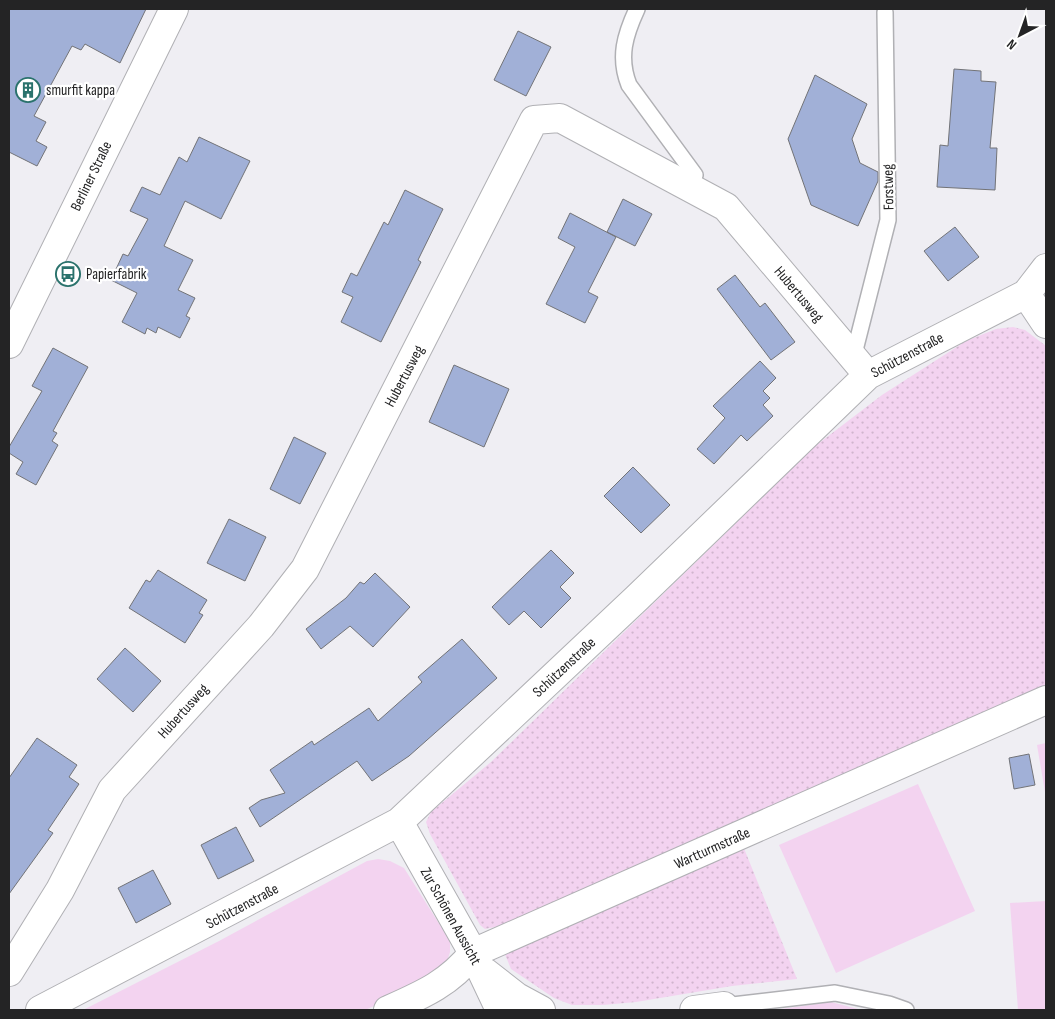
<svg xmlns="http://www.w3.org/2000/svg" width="1055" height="1019" viewBox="0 0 1055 1019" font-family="'Sofia Sans Condensed',sans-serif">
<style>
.grass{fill:url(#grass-dots)}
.park{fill:#f3d3f0}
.building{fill:#a1b0d7;stroke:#727377}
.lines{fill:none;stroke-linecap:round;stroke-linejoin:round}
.lane-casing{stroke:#b0b0b4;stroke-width:18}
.street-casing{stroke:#b0b0b4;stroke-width:30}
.primary-casing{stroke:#b0b0b4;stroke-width:30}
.lane{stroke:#fff;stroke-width:15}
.street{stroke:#fff;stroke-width:28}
.primary{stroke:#fff;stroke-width:28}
.labels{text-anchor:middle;stroke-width:4.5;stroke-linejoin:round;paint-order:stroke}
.poi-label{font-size:15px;fill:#242425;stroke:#fff;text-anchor:start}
.street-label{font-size:15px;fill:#242425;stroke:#fff}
</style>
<defs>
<pattern id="grass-dots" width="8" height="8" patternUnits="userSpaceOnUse" patternTransform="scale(1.25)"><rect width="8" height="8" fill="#f3d3f0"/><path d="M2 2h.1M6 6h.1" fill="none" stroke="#d0b5ce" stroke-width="1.8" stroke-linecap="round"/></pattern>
</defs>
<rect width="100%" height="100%" fill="#efeef3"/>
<path class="grass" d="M1013,327l12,3 21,16v346l-537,232 -24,5 -5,-4 -50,-91 -4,-12 5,-10 60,-50 323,-315 68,-52 84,-54 30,-12z
M741,841l56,138 -65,7 -96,16 -33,3h-31l-18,-7 -43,-29 -9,-22z"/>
<path class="park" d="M1046,743v55l-9,-53z
M918,784l57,127 -139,62 -57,-128z
M378,859l12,2 14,7 46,73v11l-4,13 -21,19 -60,26h-282l136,-69 148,-80z
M1046,901v109h-28l-8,-107z
M831,1002l31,8h-88z"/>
<path class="building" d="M9,9h137l-26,54 -35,-19 -4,6 -9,-4 -38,70 12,6 -10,19 11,6 -10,19 -28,-14z
M518,31l33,16 -25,49 -32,-16z
M954,69l27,2v10l15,1 -6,66h7l-2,42 -58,-3 3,-42 8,1z
M815,75l52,29 -15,35 8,24 18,9v9l-20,45 -47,-21 -23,-66z
M199,137l51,24 -29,58 -36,-18 -21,45 29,14 -15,30 17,8 -9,18 4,2 -10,20 -22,-11 -2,6 -9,-5 -2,6 -23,-12 15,-29 -26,-13 12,-26 5,2 20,-37 -18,-8 12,-24 18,8 19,-38 8,5z
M405,190l38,19 -25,51 3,2 -40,80 -40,-20 12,-25 -11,-5 9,-19 6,3 27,-54 4,3z
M623,199l29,15 -17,32 -28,-14z
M570,213l46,24 -28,55 10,5 -13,26 -39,-19 29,-57 -17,-9z
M955,227l24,30 -31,24 -24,-30z
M735,275l25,32 5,-4 30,39 -24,18 -54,-71z
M53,348l35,19 -35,64 4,2 -5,8 6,4 -22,40 -20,-11 7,-12 -14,-9v-6l33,-56 -10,-5z
M760,361l16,17 -13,13 7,7 -7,7 10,11 -26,25 -6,-6 -27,29 -17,-15 28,-31 -12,-12z
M454,365l55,24 -25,58 -55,-25z
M294,437l32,16 -26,51 -30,-15z
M633,467l37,38 -29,28 -37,-37z
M229,519l37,18 -21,44 -38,-18z
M551,550l23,23 -14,14 11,11 -30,30 -17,-17 -15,14 -17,-18z
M158,570l49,30 -8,13 4,2 -18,28 -56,-35 17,-28 4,2z
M375,573l35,34 -37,40 -23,-21 -29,23 -15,-20 40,-31 14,-16 4,2z
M462,639l35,39 -88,78 -37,25 -15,-20 -97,66 -11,-19 12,-8 24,-7 -15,-23 42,-29 2,4 55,-37 9,13 44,-39 -4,-5z
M125,648l36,33 -28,31 -36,-33z
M37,738l40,27 -8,12 10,7 -31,46 5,3 -44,61v-116z
M1029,754l6,31 -21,4 -5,-31z
M236,827l18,34 -36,18 -17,-34z
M153,870l18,34 -35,19 -18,-35z"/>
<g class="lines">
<defs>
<path id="lane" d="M637,9c-12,26 -19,48 -8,76l66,90 -5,13
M853,358l35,-138 -3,-208
M724,1006l111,-13 54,11 17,6"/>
<path id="street" d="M1026,294l20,30
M399,822l74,131 27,57
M9,972l51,-82 52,-100 149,-164 44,-57 229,-449 26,-2 166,89 142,168
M485,972l32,25 24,13
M40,1010l359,-188 238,-224 231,-223 158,-81 20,-26
M388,1010c34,-15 62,-27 85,-57l573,-253
M694,1010l30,-4 1,4"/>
<path id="primary" d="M9,344l165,-335"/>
</defs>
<use href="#lane" class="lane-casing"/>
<use href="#street" class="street-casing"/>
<use href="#primary" class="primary-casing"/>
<use href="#lane" class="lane"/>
<use href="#street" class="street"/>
<use href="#primary" class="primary"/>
</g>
<defs>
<symbol id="building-ring" viewBox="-11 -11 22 22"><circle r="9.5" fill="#fff" stroke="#2a726c" stroke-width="1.5"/><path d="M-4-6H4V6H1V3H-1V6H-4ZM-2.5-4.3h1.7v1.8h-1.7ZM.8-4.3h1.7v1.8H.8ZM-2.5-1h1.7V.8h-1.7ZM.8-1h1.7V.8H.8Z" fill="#2a726c"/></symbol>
<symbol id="bus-ring" viewBox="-11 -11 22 22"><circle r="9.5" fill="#fff" stroke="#2a726c" stroke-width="1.5"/><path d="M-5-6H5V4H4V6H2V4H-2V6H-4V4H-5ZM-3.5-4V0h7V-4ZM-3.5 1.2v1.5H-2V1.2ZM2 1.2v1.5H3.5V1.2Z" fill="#2a726c"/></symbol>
</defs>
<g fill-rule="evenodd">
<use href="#building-ring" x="14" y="76" width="28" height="28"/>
<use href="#bus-ring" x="54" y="260" width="28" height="28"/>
</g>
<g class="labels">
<g class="poi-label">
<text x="46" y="95">smurfit kappa</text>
<text x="86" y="279">Papierfabrik</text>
</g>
<g class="street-label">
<text transform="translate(91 176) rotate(-64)" y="5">Berliner Straße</text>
<text transform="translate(888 187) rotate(-91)" y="5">Forstweg</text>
<text transform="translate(799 294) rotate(50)" y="5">Hubertusweg</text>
<text transform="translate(907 355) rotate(-28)" y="5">Schützenstraße</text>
<text transform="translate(404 376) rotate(-62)" y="5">Hubertusweg</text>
<text transform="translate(564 667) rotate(-43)" y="5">Schützenstraße</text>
<text transform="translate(183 711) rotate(-48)" y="5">Hubertusweg</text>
<text transform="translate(712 848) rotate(-24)" y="5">Wartturmstraße</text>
<text transform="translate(242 906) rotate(-28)" y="5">Schützenstraße</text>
<text transform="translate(451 916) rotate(61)" y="5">Zur Schönen Aussicht</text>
</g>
</g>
<rect width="1055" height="1019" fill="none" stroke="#242425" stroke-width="20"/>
<g transform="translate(1020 35) rotate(221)" stroke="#ffffff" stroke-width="4" paint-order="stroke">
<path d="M0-4L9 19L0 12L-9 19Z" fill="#242425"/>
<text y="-8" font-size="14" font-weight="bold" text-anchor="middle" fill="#242425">N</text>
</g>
</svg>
